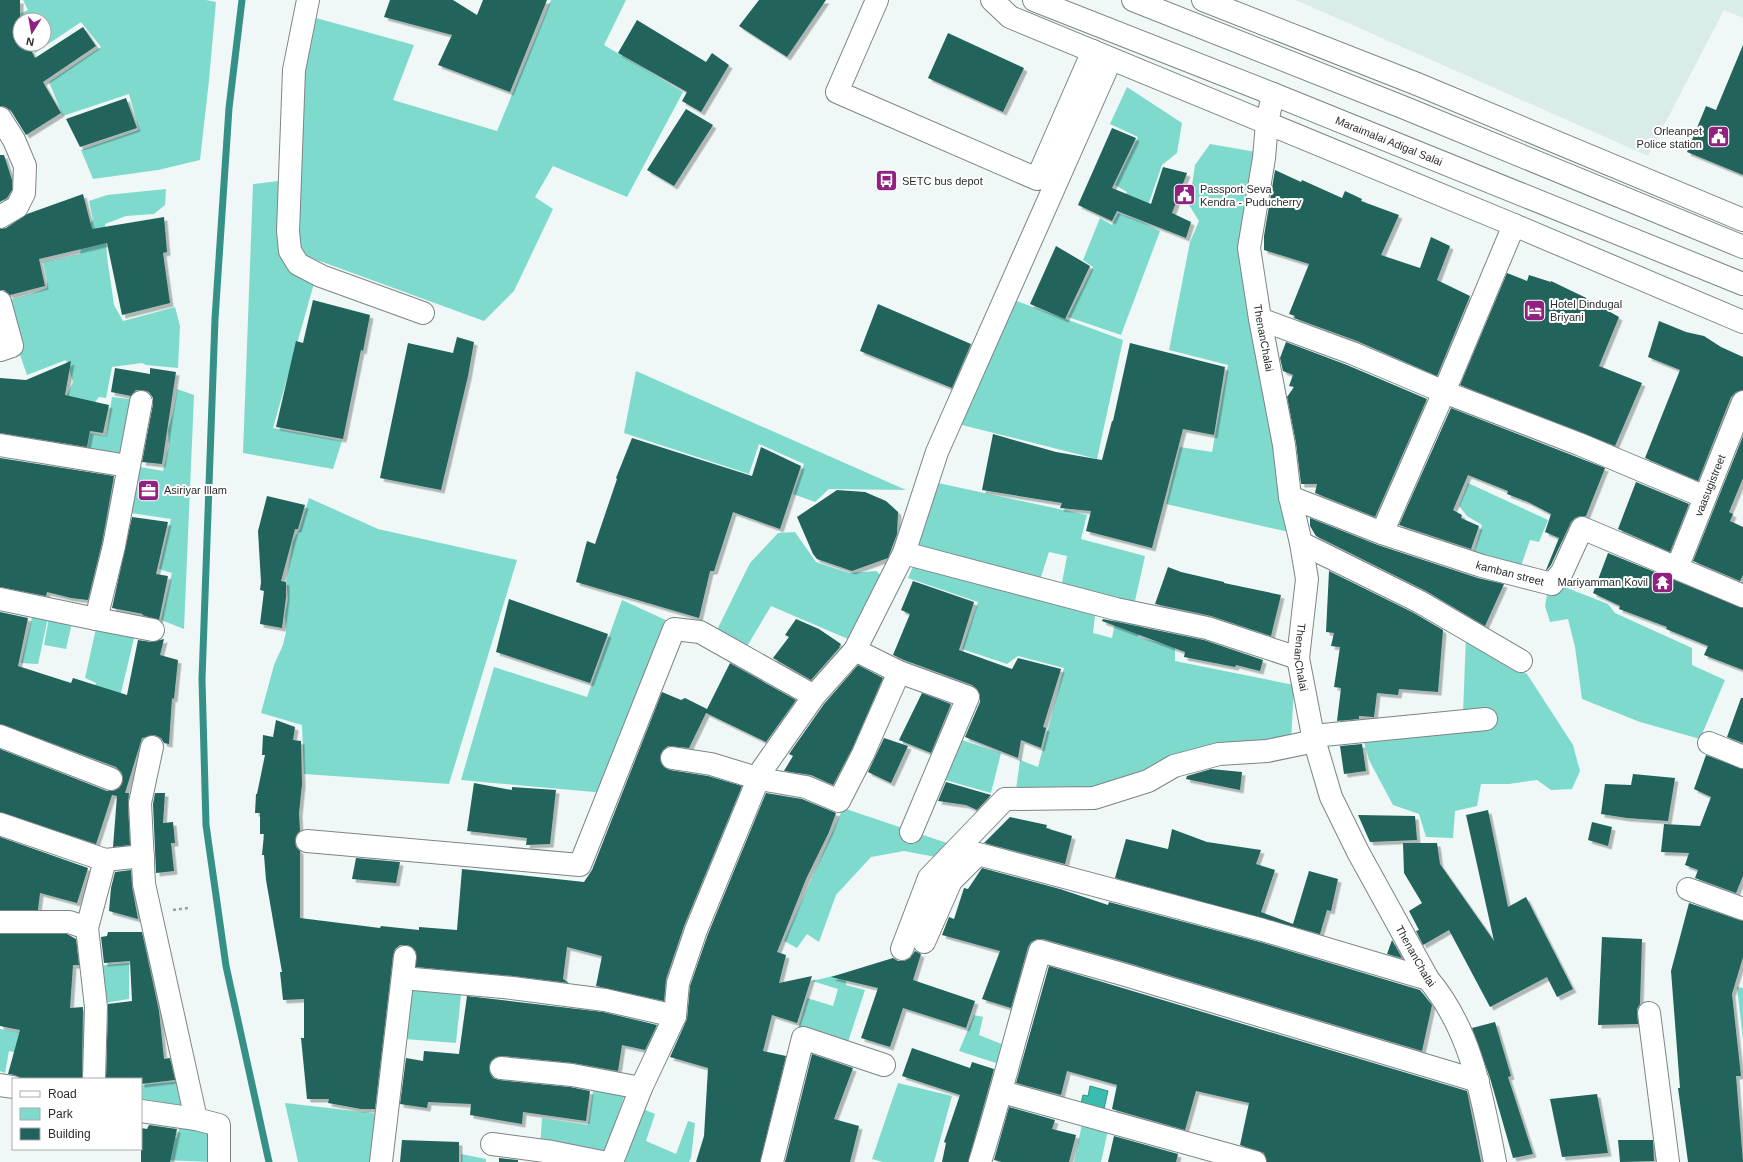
<svg xmlns="http://www.w3.org/2000/svg" width="1743" height="1162" viewBox="0 0 1743 1162" font-family="Arial,sans-serif">
<style>
.built{fill:#daece9}
.green{fill:#7fdace}
.water{fill:#3abcae;stroke:#359187}
.lines{fill:none;stroke-linecap:round;stroke-linejoin:round}
.stream{stroke:#359187;stroke-width:7}
.building{fill:#21635c;filter:url(#shadow)}
.minor-casing{stroke:#7d8584;stroke-width:24}
.major-casing{stroke:#7d8584;stroke-width:24}
.path{stroke:#99a09e;stroke-width:2.5;stroke-dasharray:3 3;stroke-linecap:butt}
.minor{stroke:#fff;stroke-width:22}
.major{stroke:#fff;stroke-width:22}
.labels{text-anchor:middle;stroke-width:4;stroke-linejoin:round;paint-order:stroke}
.poi-label{font-size:11px;fill:#2a2d2c;stroke:#fff;text-anchor:start}
.street-label{font-size:11px;fill:#2a2d2c;stroke:#fff}
</style>
<defs>
<filter id="shadow"><feDropShadow dx="3.5" dy="3.5" stdDeviation="0" flood-color="#0004"/></filter>
</defs>
<rect width="100%" height="100%" fill="#eff8f6"/>
<path class="built" d="M1296,0h447v18l-19,-8 -76,146z"/>
<path class="green" d="M23,0h183l10,2 -7,78 -9,80 -42,10 -65,9 -12,-29 58,-20 -10,-36 -66,22 -14,-34 52,-35 -20,-25 -46,31 -5,-9h14v-24h-24l-20,4 28,-14z
M551,0h75l-22,45 79,47 -56,105 -74,-31 -18,31 18,12 -39,82 -30,30 -189,-69 7,-176 14,-58 98,27 -21,55 104,31z
M1127,87l55,36 -5,30 -15,12 -19,55 -23,-9 7,-19 -12,-7 23,-48 -28,-13z
M1210,144l52,9 -13,79 40,300 -123,-28 14,-57 32,5 16,-87 -59,-15 21,-108 9,-21 -10,-16 6,-40z
M286,180v76l29,24 -42,148 69,13 -9,28 -90,-16 10,-269z
M166,189l-1,16 -11,9 -28,2 -21,8 2,33 7,48 9,16 52,-14 5,19 -2,42 -32,-3 -4,-2 -30,4 -6,31 -7,-1 -10,13 -22,-4v-11l6,-13 -7,-22 -39,15 -10,-29 -8,-46 22,-6 16,-6v-7l-4,-19 37,-8 5,-26 8,-8 -4,-19 18,-6z
M1118,213l24,9 18,9 -39,104 -53,-18 25,-50 -10,-7 17,-42 12,7z
M1011,299l112,41 -26,119 -143,-36z
M636,371l270,119 -77,-1 -14,13 -22,-8 11,-30 -45,-20 -10,30 -125,-41z
M177,389l17,6 -10,234 -23,-9 11,-47 -13,-4 12,-50 -47,-7 11,-46 28,5 6,-26 -1,-15 5,-17z
M112,397l26,3 -12,60 -40,-5 4,-22 16,3z
M938,483l149,32 -6,24 64,17 -12,54 -73,-17 7,-37 -18,-4 -10,31 -122,-33z
M1468,483l80,37 -9,22 -9,-2 -10,29 -48,-11 10,-33 -15,-9 -8,-10z
M309,498l69,31 139,31 -68,224 -145,-10 -2,-49 -41,-12 13,-48 9,-20 3,-13 -1,-17 3,-16 -2,-18 7,-40 7,-13z
M795,532l21,30 33,11 27,-2 8,7 -36,61 -77,-33 -25,42 -31,-14 35,-71 28,-30z
M916,559l180,48 -3,26 19,5 5,-25 27,7 -6,17 37,10v14l119,24 -3,57 -198,54 -78,1 5,-37 18,7 26,-99 -46,-12 -11,8 -45,-15 16,-47 -70,-24z
M1562,586l46,18 7,9 77,35v17l33,15 -25,59 -60,-17 -58,-23 -7,-52 -7,-28 -18,3 -5,-16 3,-17z
M622,600l48,22 -65,171 -144,-13 33,-113 93,30z
M34,609l15,4 -11,51 -17,-1z
M50,612l23,6 -7,31 -22,-4z
M97,624l38,10 -21,88 -27,-8 9,-31 -11,-5z
M1466,636l61,38 46,71 7,26 -8,18 -21,1 -14,-10 -28,4h-28l-4,22 -22,5 -2,27 -27,-1 -7,-23 -26,-9 -24,-45 -7,-25 101,-22z
M962,740l39,13 -10,40 -46,-13z
M843,808l107,36 -9,14 -37,-7 -33,6 -35,38 -17,47 -12,-8 -10,14 -13,-7z
M129,963v36l-31,5 -3,-38z
M846,973v12l19,5 -17,52 -50,-13 9,-31 26,8 5,-17 -26,-8z
M1737,987l6,1v52z
M406,989l55,6 -5,48 -51,-4z
M974,1015l9,2 -4,18 25,10 -5,19 -40,-13z
M0,1029l36,6 -3,21 -24,-5 -4,22 -5,-2z
M183,1081l8,33 -50,-9v-20z
M898,1083l54,13 -18,66h-51l-11,-3z
M594,1084l33,4 -15,45 -11,26 -61,-10 2,-31 46,7z
M285,1103l96,11 -1,48h-82z
M641,1108l14,6 -9,27 30,13 12,-33 7,2 -4,35 -2,4h-70z
M181,1120l34,7 -1,35 -53,-2 5,-26 11,4z
M1082,1124l26,6 -7,32h-27z
M461,1154l25,5v3h-25z"/>
<path class="water" d="M1090,1086l18,5 -5,22 -23,-5 3,-13 5,1z"/>
<g class="lines">
<path class="stream" d="M242,0l-13,108 -14,211 -13,360 4,146 20,141 43,196"/>
</g>
<path class="building" d="M0,0h20v44h8l7,14 48,-31 13,19 -53,36 18,31 -35,22 -15,-24 -5,-4 -6,-1z
M390,0h63l24,15 6,-15h64l-37,92 -72,-27 14,-30 -68,-18z
M759,0h67l-39,57 -48,-31z
M637,20l69,42 6,-9 17,12 -28,47 -19,-11 5,-9 -69,-39z
M948,33l76,35 -21,44 -75,-34z
M1743,45v130l-56,-23 19,-46 10,4z
M126,98l11,30 -57,19 -14,-28z
M686,109l27,16 -39,61 -27,-16z
M1112,128l24,10 -24,50 39,16 12,-37 24,6 -15,40 19,9 -5,16 -69,-27 -5,10 -34,-16z
M0,155h4l8,25v10l-5,8 -7,4z
M1275,170l26,12 1,-2 40,18 3,-7 17,8 -1,2 38,14 -18,40 39,13 11,-31 19,9 -13,34 33,16 -33,80 -80,-35 -63,-23 1,-2 -6,-2 20,-50 -45,-14v-14z
M83,194l9,35 72,-12 3,35 -4,1 7,50 -48,12 -15,-72 -68,16 6,27 -35,9 -6,-5h-4v-61l6,-1 21,-14z
M1056,246l34,20 -25,53 -35,-15z
M1507,273l20,8 2,-6 22,7v-1l52,25v2l16,9 -20,49 43,17 -27,63 -155,-61z
M313,300l57,15 -7,36 -2,-1 -18,89 -67,-12 20,-86 7,2z
M878,304l93,40 -19,44 -92,-37z
M1659,321l27,11 18,4 17,11 22,10v33l-7,2 -5,5 -33,84 -53,-23 35,-88 -32,-13z
M457,337l17,5 -6,34 -27,114 -61,-12 28,-135 45,10z
M1286,342l61,23 80,34 -52,118 -60,-24 2,-9h-16l-5,-41 -9,-46 7,-10 -5,-1 4,-11 -10,-4 -3,-13z
M1130,343l95,24 -11,68 -31,-6 -31,119 -66,-17 5,-20 -31,-3 2,-5 -80,-13 11,-56 63,18 46,8 10,-39h1z
M71,361l-6,34 44,10 -6,28 -13,-2 -3,16 -87,-14v-55l26,2z
M115,368l35,6v-6l26,4 -14,92 -20,-2 11,-58v-6l-4,-6 -6,-2h-7l-5,6 -20,-4z
M1451,408l154,60 -19,48h-6l-5,2 -4,4 -20,43 -4,5h-1l13,-32 -14,-6 6,-18 -23,-12 -21,-8 1,-3 -40,-16 -15,35 9,5 -1,3 18,8 -8,23 -72,-24z
M1743,436v42l-14,34 4,2 -3,7 13,6v48l-3,6 -47,-20z
M632,438l120,38 9,-29 40,19 -21,63 -47,-17 -19,59h-4l-11,47 -123,-36 11,-41 8,3 22,-65 -1,-1z
M0,458l114,18 -12,67 -14,57 -17,-2 -24,-6 -1,4 -46,-9z
M1636,482l53,22 -19,48 -52,-23z
M837,490l28,2 21,9 12,11 -1,22 -9,24 -36,13 -35,-12 -4,-5 -16,-37z
M267,496l38,9 -7,24h-3l-14,52 5,1v15l-4,31 -22,-4 4,-33 -4,-1 1,-8 -3,-51z
M132,517l36,5 -12,52 12,2 -9,44 -17,-5 1,-1 -31,-6z
M1310,518l68,27 100,33 26,6 -19,42 -59,-35 -110,-55 -6,-10z
M1608,553l135,55v62l-39,-15 4,-9 -42,-17 1,-2 -48,-18 1,-3 -27,-13z
M1168,567l13,5 43,10v1l57,12 -10,41 -60,-20 -56,-12z
M1329,571l85,42 29,17 -5,62 -39,-3 -1,6 -21,-2 -3,24 -15,-1v3l-22,2 4,-33 -7,-1 6,-40 -9,-1 3,-13 -8,-1z
M913,581l61,21 -15,48 53,19 6,-11 43,11 -18,58 3,1 -5,20 -20,-8 -3,18 -53,-21 15,-35v-7l-3,-6 -5,-4 -68,-25 -11,-5 17,-41 -9,-4z
M509,599l99,35 -18,49 -94,-31z
M0,612l28,6 -10,48 53,17 2,-5 54,17 11,-55 13,2 13,-3 -4,16 18,5 -4,39 -2,-1 -3,46 -5,-1 -3,-5 -6,-3 -13,3 -17,55h4l-1,11 2,41 -17,2 4,-51 -5,-1 -16,49 -96,-32v-63l107,42h6l6,-3 3,-4 1,-7 -2,-5 -5,-5 -116,-43z
M796,619l23,10 22,15 -2,3h1l-29,33 -38,-22 16,-21 -4,-2z
M1103,619l101,21 59,20 -3,11 -24,-6 -1,2 -51,-10 1,-5 -83,-31z
M730,663l66,37 -30,42 -60,-29 -17,35 -21,-2 -5,4 -3,6 1,7 3,4 6,3 38,6 34,10 -58,140 -18,53 -2,22 -68,-15 6,-30 -35,-9 -4,32 6,4 -56,-7 -97,-9v-15l-4,-5 -5,-2h-7l-5,4 -2,7 -18,153h-14l-33,-6 1,-4h-22l-6,-61h3v-39l-21,1 -3,-28h2l-16,-92 -2,-25h-2l2,-21h-4v-21h-5l1,-19h1l8,-39h-3l1,-20 10,2 3,-17 19,7 -2,13 8,1 1,43 -3,29 1,18 -3,3 -2,6 1,7 4,4v67l80,10 1,-2 38,4v-3l38,3 5,-61 122,13 8,-12 70,-178 19,8 4,-2 22,11z
M858,665l25,13 -31,71 -19,36 -22,-10 -27,-4 9,-15 -4,-2 35,-50z
M922,693l29,11 -20,49 -32,-13z
M1741,698h2v45l-16,-6z
M884,738l24,8 -17,37 -23,-11z
M1362,744l4,27 -22,3 -4,-28z
M1706,755l37,14v107l-7,17 -41,-15 3,-8 -13,-5 4,-12 -28,-1 3,-28 36,2 11,-29 -17,-8z
M1211,769l31,3 -2,18 -54,-11 1,-3z
M1633,774l42,4 -7,43 -41,-3 -26,-4 4,-30 26,1z
M946,782l45,13 -14,15 -11,-5 -28,-4z
M474,783l38,7v-3l44,3 -6,54 -24,1 1,-7 -60,-7z
M155,793h10l-2,30 10,-1 2,21h-4l3,28 -18,2 -3,-69z
M766,793l36,6 34,14 -7,19 -23,47 -29,73 9,3 -7,28 33,-7 -15,47 -25,-8 -9,36 23,5 -26,106h-64l8,-26 4,-68 -38,-11 17,-38 3,-33 18,-52z
M1488,810l20,97 18,-10 47,92 -16,8 -10,-20 -57,30 -41,-77 -26,15 -7,-14 3,-1 -10,-19 13,-8 -18,-30 -1,-30h34l3,21 54,77 -28,-126z
M1358,815l57,1 2,24 -47,2z
M1010,817l37,8 -1,3 26,8 -7,28 -81,-21z
M1592,822l20,5 -4,19 -20,-6z
M1172,829l35,13 54,8 -5,14 19,6 -14,42 32,12 16,-53 29,8 -7,32 -4,-1 -7,24 -205,-56 11,-39 42,10z
M0,837l88,31 -11,35 -37,-10 -2,17h-38z
M356,858l44,4 -4,21 -44,-4z
M982,868l78,21 48,16 1,-3 151,40 160,48 12,15 -10,46 -297,-89 -82,-23h-6l-6,3 -3,5 -17,61 -29,-9 18,-48 -58,-16 7,-18 5,2 10,-31 4,1z
M131,870l1,17 6,32 -29,-8 2,-23 4,-16z
M1689,903l54,18v36l-11,37 9,82h-5l7,86h-55l-10,-74h2l-9,-117z
M108,932h34l17,79 5,48 6,-1 5,22 -34,4v-5h-35l2,-75 24,-3 -2,-40 -26,2 -3,-26 6,-1z
M0,934h67l9,5 3,26h-6l-3,43 13,-1 -1,72h-60l-7,-4 -7,-1 12,-44 -20,-4z
M1602,937l40,2 -2,65 -3,5 1,15 -40,1z
M1392,940l10,18 -15,-4z
M915,951l6,3 -8,26 62,21 -9,27 -63,-20 -13,39 -29,-9 17,-50 -47,-11 62,-19 5,3h6l6,-3z
M1049,966l418,125 14,71h-214l-3,-9 -24,-8 9,-42 -53,-12 -11,39 -73,-21 5,-24 -50,-14 -6,24 -45,-12z
M467,996l136,16 54,13 -12,25 -23,-5 -4,26 -45,-8 -71,-7 -6,1 -5,4 -2,6 1,6 3,5 6,2 71,7 20,4 -4,30 -63,-9 -1,12 -52,-9 1,-11 -43,-2 -1,6 -27,-4 6,-46 17,3 1,-10 35,3z
M1495,1022l16,54 -3,1 25,77 -20,4 -23,-80 -18,-50z
M912,1048l58,20 2,-6 22,7 -26,93h-26l4,-19 -2,-1 16,-47 -58,-19z
M812,1054l41,14 -19,51 25,7 -9,36h-65z
M1597,1094l11,59 -46,4 -12,-58z
M1009,1107l46,13 -3,9 24,6 -7,27h-67l-8,-2z
M149,1125l28,4 -7,33h-29v-34l6,1z
M1114,1136l64,18 -2,8h-68z
M402,1140l57,2v20h-59z
M1618,1140h35l1,21 -34,1z
M499,1158l19,2v2h-19z"/>
<g class="lines">
<defs>
<g id="minor">
<path d="M308,0l-14,70 -6,161 2,20 8,13 23,12 102,37"/>
<path d="M877,0l-40,92 200,87 56,-128"/>
<path d="M992,0l18,17 504,208 229,97"/>
<path d="M1203,0l214,84 326,136"/>
<path id="s1" d="M1273,94l-6,29 -3,35 -15,90 11,71 24,126 6,52 11,46 6,36 -9,79 15,78 18,61 27,55 70,127c44,52 54,118 67,183"/>
<path d="M0,118l14,22 11,26 -1,27 -7,14 -17,10"/>
<path d="M0,302l12,44 -12,4"/>
<path d="M1260,319l92,34 92,39 135,52 126,53"/>
<path d="M0,445l128,21"/>
<path id="s2" d="M1290,497l92,36 100,33 70,18 10,-12 20,-44 161,68"/>
<path d="M1382,533l62,-141 70,-167"/>
<path d="M1301,543l119,59 101,59"/>
<path d="M904,553l212,56 91,19 91,30"/>
<path id="s3" d="M1677,568l66,-166"/>
<path d="M0,599l96,20 57,11"/>
<path d="M96,619l18,-73 27,-144"/>
<path d="M855,650l44,22 69,25 -57,135"/>
<path d="M0,736l111,43"/>
<path d="M1313,736l173,-17"/>
<path d="M1709,743l34,14"/>
<path d="M152,747l-12,56 4,81 52,235"/>
<path d="M672,758l39,6 49,15 46,8 33,14 24,-47 36,-82"/>
<path d="M0,824l105,36 -18,68"/>
<path d="M307,841l273,24 94,-236 26,3 114,64"/>
<path d="M105,860l38,-4"/>
<path d="M1688,889l55,20"/>
<path d="M0,922h69l18,6 9,79 -2,72"/>
<path d="M924,942l27,-61 27,-27 285,76 165,49"/>
<path d="M902,949l27,-71 76,-79 89,-1 54,-17 26,-15 45,-12 48,-3 48,-10"/>
<path d="M403,978l109,10 93,12 70,16"/>
<path d="M1649,1013l19,149"/>
<path d="M501,1068l71,7 69,13"/>
<path d="M0,1085l13,2"/>
<path d="M1002,1092l253,70"/>
<path d="M141,1111l55,8 23,6v37"/>
<path d="M492,1144l60,8 50,10"/>
<path d="M381,1162l24,-205"/>
<path d="M612,1162l29,-74 34,-72 3,-33 18,-53 66,-160 52,-74 41,-46 49,-97 33,-101 174,-393"/>
<path d="M772,1162l31,-124 81,27"/>
<path d="M980,1162c22,-70 39,-141 60,-211l82,23 356,107"/>
</g>
<g id="major">
<path id="s4" d="M1034,0l239,94 470,190"/>
<path d="M1133,0l272,108 338,139"/>
</g>
</defs>
<use href="#minor" class="minor-casing"/>
<use href="#major" class="major-casing"/>
<path class="path" d="M173,910l15,-2"/>
<use href="#minor" class="minor"/>
<use href="#major" class="major"/>
</g>
<defs>
<symbol id="civic-square" viewBox="-11 -11 22 22"><rect x="-9" y="-9" width="18" height="18" rx="4" fill="#912080" stroke="#fff"/><path d="M-.6-6.5H3V-4.5H.6V-3L4-1V1h2V6H-6V1h2V-1L-.6-3ZM-1.2 2.5V6h2.4V2.5Z" fill="#fff"/></symbol>
<symbol id="bus-square" viewBox="-11 -11 22 22"><rect x="-9" y="-9" width="18" height="18" rx="4" fill="#912080" stroke="#fff"/><path d="M-5-6H5V4H4V6H2V4H-2V6H-4V4H-5ZM-3.5-4V0h7V-4ZM-3.5 1.2v1.5H-2V1.2ZM2 1.2v1.5H3.5V1.2Z" fill="#fff"/></symbol>
<symbol id="hotel-square" viewBox="-11 -11 22 22"><rect x="-9" y="-9" width="18" height="18" rx="4" fill="#912080" stroke="#fff"/><path d="M-6-4.5h1.5V1H6V5H4.5V3h-9V5H-6ZM-4 0a1.8 1.8 0 1 1 3.6 0ZM.5 0V-2.5h3Q6-2.5 6 0Z" fill="#fff"/></symbol>
<symbol id="office-square" viewBox="-11 -11 22 22"><rect x="-9" y="-9" width="18" height="18" rx="4" fill="#912080" stroke="#fff"/><path d="M-6-3h4V-5.5h4V-3h4V5H-6ZM-1-4.5V-3h2v-1.5ZM-6 0V1H6V0Z" fill="#fff"/></symbol>
<symbol id="temple-square" viewBox="-11 -11 22 22"><rect x="-9" y="-9" width="18" height="18" rx="4" fill="#912080" stroke="#fff"/><path d="M0-6L5-2H3V0L6.5 2.5H4V6H1.5V3h-3V6H-4V2.5H-6.5L-3 0V-2H-5Z" fill="#fff"/></symbol>
</defs>
<g fill-rule="evenodd">
<use href="#civic-square" x="1706" y="124" width="25" height="25"/>
<use href="#bus-square" x="874" y="168" width="25" height="25"/>
<use href="#civic-square" x="1172" y="182" width="25" height="25"/>
<use href="#hotel-square" x="1522" y="298" width="25" height="25"/>
<use href="#office-square" x="136" y="478" width="25" height="25"/>
<use href="#temple-square" x="1650" y="570" width="25" height="25"/>
</g>
<g class="labels">
<g class="poi-label">
<text x="1702" y="135" text-anchor="end">Orleanpet<tspan x="1702" dy="13">Police station</tspan></text>
<text x="902" y="185">SETC bus depot</text>
<text x="1200" y="193">Passport Seva<tspan x="1200" dy="13">Kendra - Puducherry</tspan></text>
<text x="1550" y="308">Hotel Dindugal<tspan x="1550" dy="13">Briyani</tspan></text>
<text x="164" y="494">Asiriyar Illam</text>
<text x="1648" y="586" text-anchor="end">Mariyamman Kovil</text>
</g>
<g class="street-label">
<text dy="4" stroke="none"><textPath href="#s4" startOffset="382">Maraimalai Adigal Salai</textPath></text>
<text dy="4" stroke="none"><textPath href="#s1" startOffset="247">ThenanChalai</textPath></text>
<text dy="4" stroke="none"><textPath href="#s3" startOffset="89">vaasugistreet</textPath></text>
<text dy="4" stroke="none"><textPath href="#s2" startOffset="233">kamban street</textPath></text>
<text dy="4" stroke="none"><textPath href="#s1" startOffset="571">ThenanChalai</textPath></text>
<text dy="4" stroke="none"><textPath href="#s1" startOffset="895">ThenanChalai</textPath></text>
</g>
</g>
<rect x="12" y="1078" width="130" height="72" fill="#ffffff" stroke="#aaabab"/>
<rect x="20" y="1091" width="20" height="6" fill="#ffffff" stroke="#aaabab"/>
<text x="48" y="1098" font-size="12" fill="#2a2d2c">Road</text>
<rect x="20" y="1108" width="20" height="12" fill="#7fdace" stroke="#aaabab"/>
<text x="48" y="1118" font-size="12" fill="#2a2d2c">Park</text>
<rect x="20" y="1128" width="20" height="12" fill="#21635c" stroke="#aaabab"/>
<text x="48" y="1138" font-size="12" fill="#2a2d2c">Building</text>
<g transform="translate(32 32) rotate(191)"><circle r="19" fill="#ffffff" stroke="#aaabab"/>
<path d="M0-3L7 15L0 10L-7 15Z" fill="#912080"/>
<text y="-6" font-size="11" font-weight="bold" text-anchor="middle" fill="#2a2d2c">N</text>
</g>
</svg>
